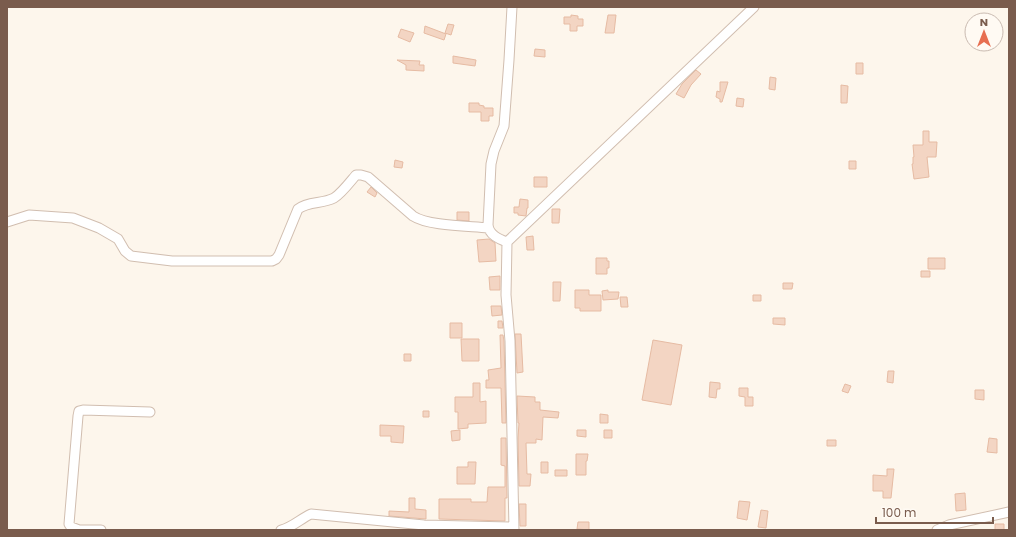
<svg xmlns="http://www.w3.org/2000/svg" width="1016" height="537" viewBox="0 0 1016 537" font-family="Poppins,sans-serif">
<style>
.building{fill:#f3d5c3;stroke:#e6bba3}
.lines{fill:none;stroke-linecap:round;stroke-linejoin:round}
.minor-casing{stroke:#d1beb0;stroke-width:11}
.minor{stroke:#fff;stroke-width:9}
</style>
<rect width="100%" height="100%" fill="#fdf6ec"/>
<path class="building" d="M571,15l7,1v3h5v7h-6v5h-7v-7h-6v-7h7z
M608,15h8l-2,18h-9z
M448,24l6,1 -3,10 -6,-2z
M425,26l21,8 -2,6 -20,-7z
M401,29l13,4 -4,9 -12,-5z
M535,49l10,1v7l-11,-1z
M453,56l23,4 -1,6 -22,-3z
M397,60l23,1 -1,4h5v6l-18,-1v-5z
M856,63h7v11h-7z
M696,70l5,4 -10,11 -7,13 -8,-4 6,-10z
M770,77l6,1 -1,12 -6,-1z
M720,82h8l-6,20h-2v-3l-4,-2 1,-6 3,1z
M841,85l7,1 -1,17h-6z
M737,98l7,1 -1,8 -7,-1z
M469,103h10v2l5,1v2h9v8h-4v5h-8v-9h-12z
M923,131h6v11h8l-1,15h-9l2,20 -15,2 -2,-15h1v-7h1l-1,-12h10z
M395,160l8,2 -1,6 -8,-1z
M849,161h7v8h-7z
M534,177h13v10h-13z
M371,187l6,6 -2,4 -8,-5z
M520,199l8,1v8h-1l-1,8 -8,-1v-2h-4v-6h5z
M552,209h8l-1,14h-7z
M457,212h12v9l-12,-1z
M533,236l1,14h-7l-1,-13z
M489,239l6,4 1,18 -17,1 -2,-22z
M596,258h11v3h2v7h-2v6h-11z
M928,258h17v11h-17z
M921,271h9v6h-9z
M500,276v14h-10l-1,-13z
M553,282h8l-1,19h-7z
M783,283h10l-1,6h-9z
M575,290h14v5h12v16h-21v-3h-5z
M608,290v2h11l-1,7 -15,1 -1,-9z
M753,295h8v6h-8z
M620,297h7l1,10h-7z
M491,306h10l1,9 -10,1z
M773,318h12v7l-12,-1z
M498,321h4l1,7h-5z
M450,323h12v15h-12z
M515,334h6l2,38 -6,1z
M500,335h3l1,6 2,82h-4l-1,-35h-15v-8h3l-1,-10 13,-2z
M461,339h18v22h-17z
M653,340l29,5 -11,60 -29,-5z
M404,354h7v7h-7z
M888,371h6l-1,12 -6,-1z
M710,382l10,1v6h-3l-1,9 -7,-1z
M473,383h7v19l6,-1v22l-18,1v4l-10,1v-17h-3v-15h18z
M845,384l6,2 -3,7 -6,-2z
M739,388h9v9h5v9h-8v-9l-6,-1z
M975,390h9v10l-9,-1z
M517,396l18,1v5h5v8l19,2 -1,6 -15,-1 -1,23 -6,-1v4h-10l1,31h4l-1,12h-11l-1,-48 1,-15h-1z
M423,411h6v6h-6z
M600,414l8,1v8h-8z
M380,425l24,1 -1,17 -12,-1v-6h-11z
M460,430v10l-8,1 -1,-10z
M577,430h9v7l-9,-1z
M604,430h8v8h-8z
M501,438h5l1,60h-2v23l-66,-2v-20h32v3h16l1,-15h17v-21l-4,-1z
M989,438l8,1v14l-10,-1z
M827,440h9v6h-9z
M576,454h12l-1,7h-1v14h-10z
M468,462h8l-1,22h-18v-17h11z
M541,462h7v11h-7z
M887,469h7l-3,29h-8v-7h-10v-16l14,1z
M555,470h12v6h-12z
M965,493l1,17 -10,1 -1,-17z
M409,498h6v11l11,1v9l-37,-3v-5l20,1z
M739,501l11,1 -3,18 -10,-2z
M519,504h7v22h-6z
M761,510l7,1 -2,17 -8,-1z
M578,522h11v8l-12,-1z
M995,524h9v6h-9z"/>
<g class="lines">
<defs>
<path id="minor" d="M7,222l22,-7 44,3 26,10 19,11 7,12 6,5 41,5h100l4,-2 3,-4 19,-46c10,-8 25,-5 36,-11 7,-4 16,-16 22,-23h5l7,2 45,39c15,10 56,10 75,12
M507,242c-8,-3 -18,-7 -19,-17l3,-61 3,-13 10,-25 5,-66 3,-53
M101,530h-22l-8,-3 -2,-3 9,-108 1,-5 4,-1 67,2
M281,530c12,-3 19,-11 30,-16l113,11 90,2
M514,530l-4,-189 -4,-46 1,-53 247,-235
M937,530l12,-5 60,-13"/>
</defs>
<use href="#minor" class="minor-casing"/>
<use href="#minor" class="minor"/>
</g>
<rect width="1016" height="537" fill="none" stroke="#7a5c4d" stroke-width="16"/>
<g transform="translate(984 32)"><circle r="19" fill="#fffaf3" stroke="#cabbb1"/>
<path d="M0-3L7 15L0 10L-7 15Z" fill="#e76f51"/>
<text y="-6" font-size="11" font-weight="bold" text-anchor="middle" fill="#7a5c4d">N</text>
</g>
<path d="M876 517v6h117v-6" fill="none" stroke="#7a5c4d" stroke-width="2"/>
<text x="882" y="517" font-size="12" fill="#7a5c4d" stroke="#fffaf3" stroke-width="3" paint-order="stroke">100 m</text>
</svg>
